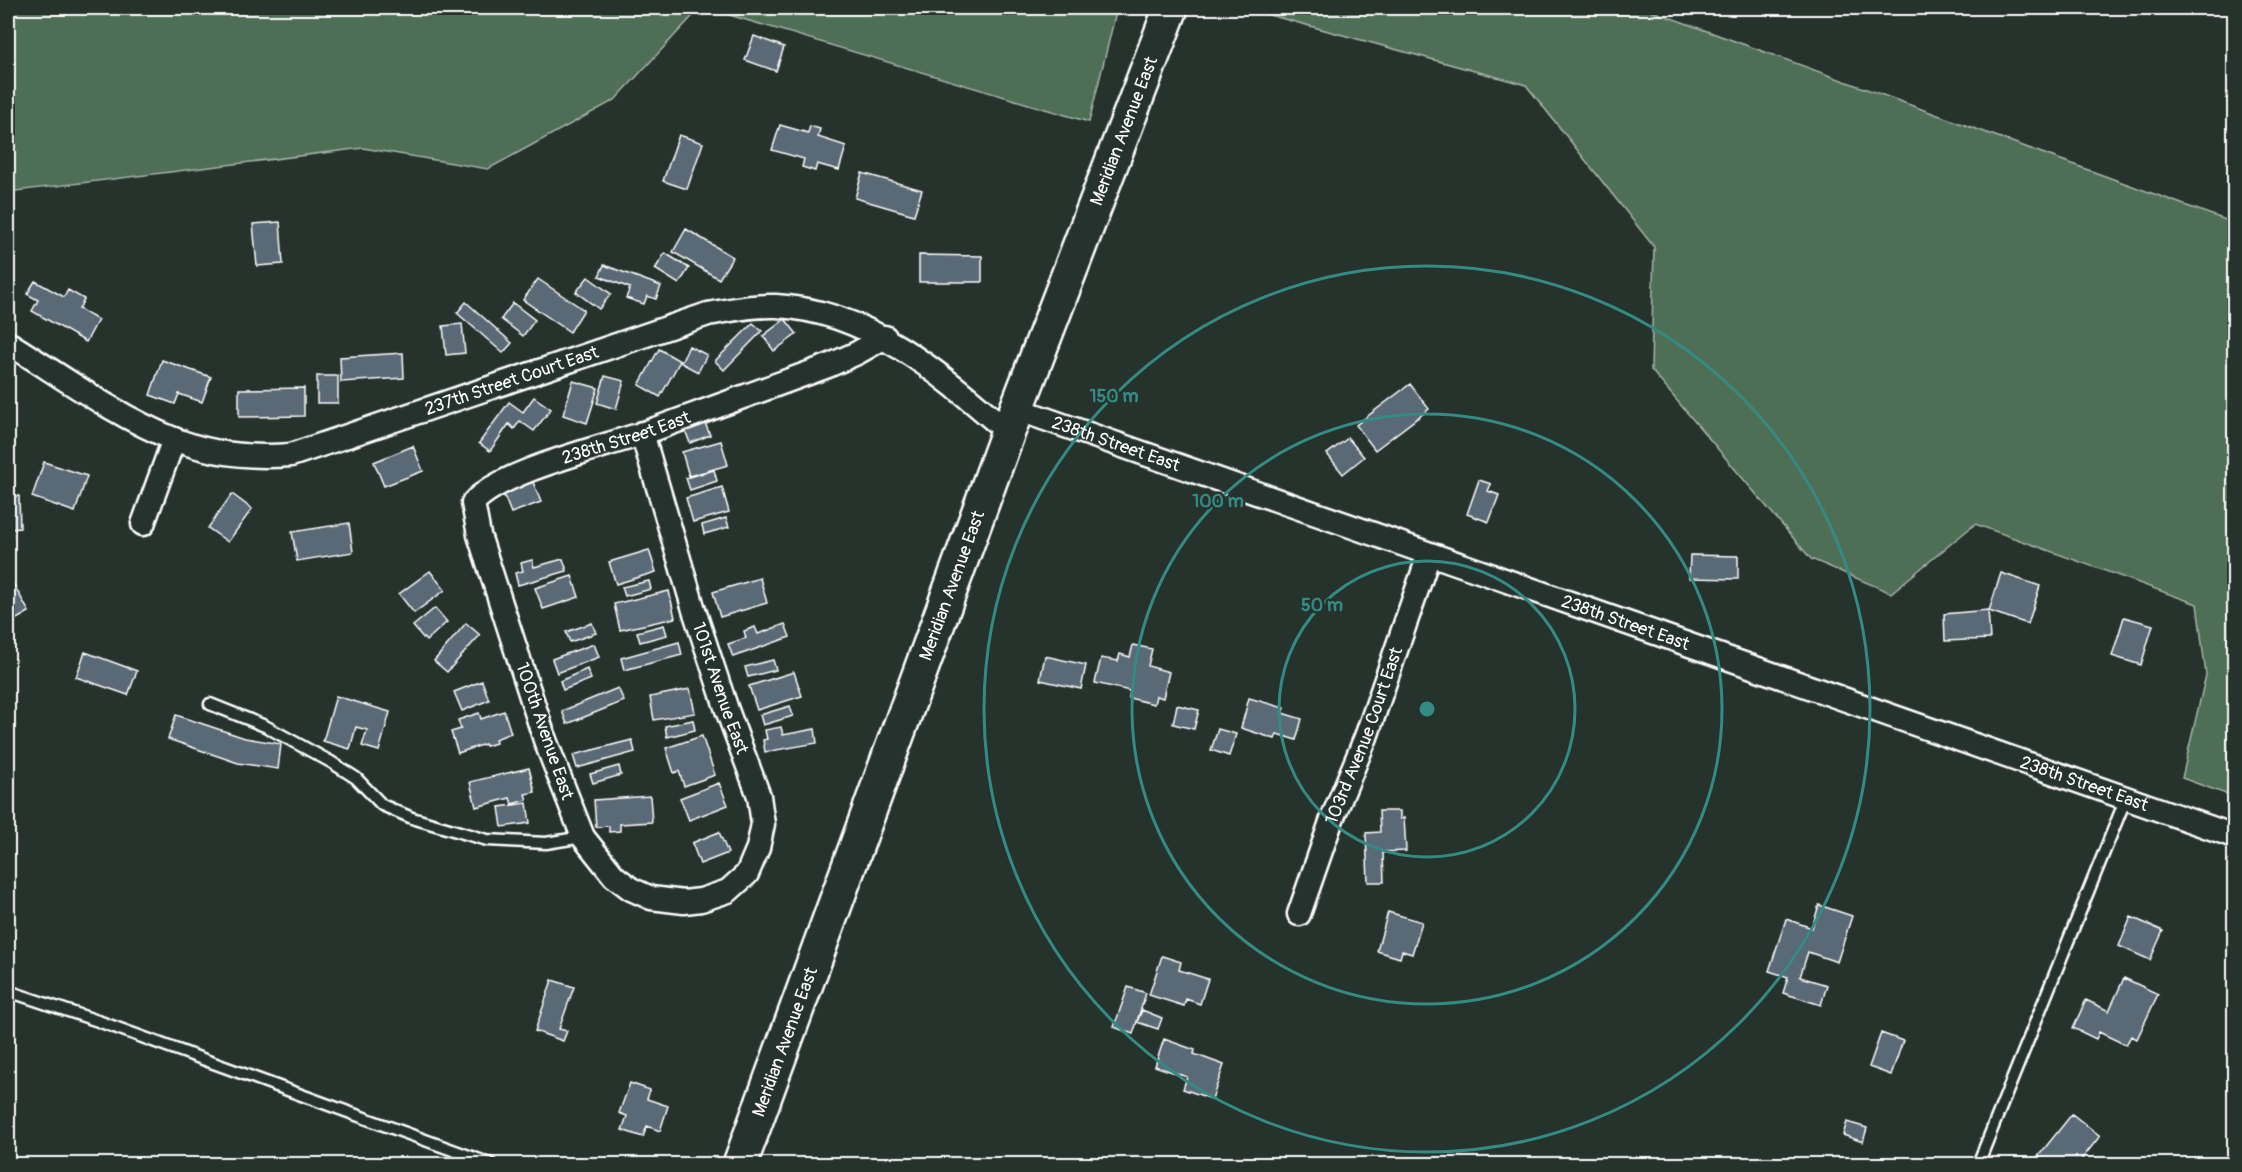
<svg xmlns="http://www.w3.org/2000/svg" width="2242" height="1172" viewBox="0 0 2242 1172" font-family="Pangolin,sans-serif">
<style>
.green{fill:#4f6e57;stroke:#a7b6ab;stroke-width:1.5}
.building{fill:#5a6976;stroke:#fff;stroke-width:1.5}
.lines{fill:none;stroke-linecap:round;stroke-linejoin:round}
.lane-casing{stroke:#fff;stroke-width:15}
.street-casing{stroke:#fff;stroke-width:27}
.primary-casing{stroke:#fff;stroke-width:38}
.lane{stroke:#26332d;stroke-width:10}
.street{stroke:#26332d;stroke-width:22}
.primary{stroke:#26332d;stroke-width:33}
.ring{fill:none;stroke:#338b84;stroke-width:3}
.labels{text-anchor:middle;stroke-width:4.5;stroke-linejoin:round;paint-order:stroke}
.street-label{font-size:18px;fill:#fff;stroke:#26332d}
.centre{fill:#338b84;stroke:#26332d;stroke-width:3}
.ring-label{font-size:18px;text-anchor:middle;font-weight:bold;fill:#338b84;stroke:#26332d;stroke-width:4.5;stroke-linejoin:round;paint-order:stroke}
</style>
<rect width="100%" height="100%" fill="#26332d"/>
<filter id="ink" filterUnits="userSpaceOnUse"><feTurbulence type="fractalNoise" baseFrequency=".0167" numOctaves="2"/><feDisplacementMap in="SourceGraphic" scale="12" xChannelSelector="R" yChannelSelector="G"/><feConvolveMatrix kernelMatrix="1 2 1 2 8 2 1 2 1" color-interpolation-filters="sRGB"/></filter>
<g filter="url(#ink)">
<path class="green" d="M8,8h692l-85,92 -127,69 -125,-21 -355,44z
M706,8h411l-28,114z
M1262,8h382l590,215v574l-52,-19 24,-103 -9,-71 -222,-80 -84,69 -80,-34 -160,-189 3,-123 -128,-162 -260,-71z"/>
<path class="building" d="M754,36l30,11 -8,24 -31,-11z
M780,125l28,8 2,-7 10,3 -2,8 28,9 -7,24 -22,-6 -2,7 -13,-4 2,-8 -32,-9z
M679,135l24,8 -16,46 -24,-8z
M862,173l60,17 -8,25 -59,-17z
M280,222l3,42 -26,2 -4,-42z
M686,229l47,28 -14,22 -46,-27z
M665,253l24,15 -10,16 -24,-15z
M919,255l63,1v26h-63z
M604,265l57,21 -5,13 -9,-3 -3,8 -18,-6 4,-10 -31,-12z
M588,277l23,17 -12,15 -23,-17z
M538,279l46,31 -14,22 -47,-32z
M35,281l29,16 4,-7 16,9 -5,10 19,11 -12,22 -54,-31 6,-11 -11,-6z
M466,302l46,41 -9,10 -46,-40z
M513,303l22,17 -12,16 -22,-17z
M785,319l12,15 -23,17 -11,-15z
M753,323l9,8 -38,39 -9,-9z
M462,324l3,29 -19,2 -3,-29z
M689,346l18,9 -9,17 -17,-9z
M659,349l21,12 -20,36 -21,-12z
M403,353l1,25 -63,4 -1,-25z
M162,360l49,17 -9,25 -23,-8 -4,10 -25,-9z
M317,376h21v27h-21z
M605,376l19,5 -8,28 -19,-6z
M573,381l25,7 -11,35 -24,-8z
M1410,384l19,25 -54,41 -19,-25z
M304,388v28l-65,1v-28z
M534,397l17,12 -17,22 -14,-10 -6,8 -5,-5 -19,27 -11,-8 30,-41 14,10z
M705,423l5,12 -20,8 -5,-13z
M1348,438l16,19 -21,17 -16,-20z
M721,441l7,24 -39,11 -7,-24z
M413,446l10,25 -39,15 -10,-24z
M44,462l43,14 -12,36 -43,-15z
M714,470l3,11 -27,9 -4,-12z
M1479,480l12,4 -3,7 11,4 -10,27 -22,-8z
M533,482l8,20 -30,11 -8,-20z
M722,487l7,25 -36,10 -7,-24z
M232,494l20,15 -24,33 -20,-14z
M8,496h11l1,32 -9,1 1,7h-4z
M726,518l3,9 -25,7 -2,-9z
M349,523l4,29 -56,9 -5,-29z
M649,550l7,22 -40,12 -7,-22z
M1690,555l48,1v23l-49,-1z
M563,559l4,12 -49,14 -3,-12 8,-2 -2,-8 11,-3 2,7z
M430,571l15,19 -31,23 -15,-19z
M2001,573l39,13 -12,38 -39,-13z
M8,574l21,38 -21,12z
M572,576l7,21 -36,12 -8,-21z
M760,578l7,25 -47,14 -7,-25z
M649,581l2,8 -26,7 -3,-9z
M669,591l6,27 -55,12 -6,-26z
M435,608l12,14 -21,19 -13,-15z
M1988,610l2,29 -45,2 -1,-27z
M2124,617l29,8 -12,40 -29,-9z
M466,623l14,12 -33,37 -13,-11z
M592,623l4,10 -26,9 -4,-10z
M785,624l5,13 -57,20 -5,-13 18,-6 -2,-7 11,-4 3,7z
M664,625l3,10 -27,7 -3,-10z
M679,642l3,13 -58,15 -3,-12z
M594,644l5,13 -42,16 -5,-14z
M1133,645l19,4 -4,17 21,6 -6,26 -7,-2 -2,8 -25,-6 1,-7 -35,-8 6,-25 17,3 2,-7 10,3z
M85,652l52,19 -9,24 -52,-18z
M1045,656l41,9 -5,24 -41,-9z
M773,660l3,10 -28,7 -3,-10z
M587,669l4,10 -28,11 -3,-9z
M794,672l8,24 -45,14 -8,-24z
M482,681l7,19 -27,11 -8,-19z
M618,688l6,13 -57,23 -5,-13z
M690,689l5,24 -41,7 -4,-23z
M336,696l54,16 -11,39 -17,-5 5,-16 -11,-3 -6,22 -27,-8z
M1249,698l35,10 -2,5 20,6 -6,21 -19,-6 -2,5 -34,-11z
M1177,705l22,5 -5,19 -21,-5z
M790,706l3,10 -30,9 -3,-10z
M504,711l7,22 -16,6 1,4 -10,3 -1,-2 -27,9 -7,-21 10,-3 -3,-9 21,-7 2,6z
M176,715l69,23 36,6 -3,25 -40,-6 -70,-24z
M693,720l2,10 -28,7 -2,-11z
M781,727l2,8 32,-6 2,14 -52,9 -2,-12 4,-1 -2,-9z
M1218,729l18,5 -7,22 -18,-6z
M702,736l13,39 -31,11 -5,-15 -5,2 -8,-25z
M632,740l3,12 -58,16 -4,-13z
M619,766l2,9 -28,8 -3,-9z
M529,768l6,24 -10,2 2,6 -15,4 -2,-6 -34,9 -6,-25z
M719,783l9,22 -39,15 -9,-22z
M650,796l2,26 -32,2v7l-11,1v-6l-13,1 -2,-27z
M527,803l3,20 -28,4 -3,-20z
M1379,811h21v8l4,-1 2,33 -23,1 1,30h-16l-2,-49 14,-1z
M719,832l9,21 -28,11 -8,-21z
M1819,905l33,11 -15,46 -29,-10 -8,25 27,8 -6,20 -38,-12 5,-16 -19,-6 17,-52 26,9z
M1388,912l34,10 -10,32 -10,-3 -2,7 -23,-7z
M2131,917l32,14 -13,29 -31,-14z
M1162,956l19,6 -2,8 29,9 -8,25 -14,-5 -2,7 -35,-11z
M2124,978l34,16 -21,45 -6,-3 -5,9 -27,-13 -3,7 -23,-11 13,-28 23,11z
M552,980l22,7 -15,42 8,2 -4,10 -28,-10z
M1128,987l18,6 -13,41 -19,-7z
M1142,1010l20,8 -4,11 -21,-7z
M1881,1033l22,8 -12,34 -22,-8z
M1164,1039l31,11 -1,4 30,11 -12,34 -29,-10 4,-12 -32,-11z
M630,1083l20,7 -3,9 21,7 -8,25 -13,-5 -4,11 -21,-7 5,-14 -8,-3z
M2072,1114l28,22 -22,28h-46z
M1847,1122l20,6 -4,14 -20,-7z"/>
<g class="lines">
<defs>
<path id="lane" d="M210,704l55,22 66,36 25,16 26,27 30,13 75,22 59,3 37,-6
M8,991l90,30 393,143
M1978,1164l148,-366"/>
<g id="street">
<path id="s1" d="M8,343c52,32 109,74 166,96 37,15 78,19 117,16l417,-141c23,-4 45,-9 68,-8 94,5 165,68 232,126"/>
<path id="s2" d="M1017,409l1217,427"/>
<path id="s3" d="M642,433l52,177 33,100 32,86 4,28 -5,24 -11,26 -19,17 -27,9 -17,2 -33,-4 -20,-9 -17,-13 -31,-39 -38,-97 -66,-205 -6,-32c28,-32 127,-55 171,-70 61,-22 123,-45 184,-67l29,-13 28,-16"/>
<path d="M143,524l31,-85"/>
<path id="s4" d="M1299,914l33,-95 34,-82 63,-182"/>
</g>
<g id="primary">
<path id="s5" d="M740,1164l268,-732 163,-424"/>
</g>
</defs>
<use href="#lane" class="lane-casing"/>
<use href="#street" class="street-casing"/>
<use href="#primary" class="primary-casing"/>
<use href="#lane" class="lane"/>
<use href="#street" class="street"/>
<use href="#primary" class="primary"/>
</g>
</g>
<g class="ring">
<circle cx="1427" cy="709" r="148"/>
<circle cx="1427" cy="709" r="295"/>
<circle cx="1427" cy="709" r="443"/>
</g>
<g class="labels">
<g class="street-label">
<text dy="6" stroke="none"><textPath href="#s5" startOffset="1102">Meridian Avenue East</textPath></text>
<text dy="6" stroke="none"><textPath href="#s1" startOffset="544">237th Street Court East</textPath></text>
<text dy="6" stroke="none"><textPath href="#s3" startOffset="1180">238th Street East</textPath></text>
<text dy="6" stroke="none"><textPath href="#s2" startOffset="105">238th Street East</textPath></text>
<text dy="6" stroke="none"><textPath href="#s5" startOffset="616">Meridian Avenue East</textPath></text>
<text dy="6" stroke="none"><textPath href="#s2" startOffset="645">238th Street East</textPath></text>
<text dy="6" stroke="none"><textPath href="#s3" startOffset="267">101st Avenue East</textPath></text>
<text transform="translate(545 731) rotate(71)" y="6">100th Avenue East</text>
<text dy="6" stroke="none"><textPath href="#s4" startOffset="190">103rd Avenue Court East</textPath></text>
<text dy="6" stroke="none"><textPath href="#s2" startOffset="1131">238th Street East</textPath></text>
<text dy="6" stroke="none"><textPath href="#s5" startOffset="130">Meridian Avenue East</textPath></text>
</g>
</g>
<circle cx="1427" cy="709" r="9" class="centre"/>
<g class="ring-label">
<text x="1114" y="402">150 m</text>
<text x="1218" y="507">100 m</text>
<text x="1322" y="611">50 m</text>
</g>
<rect width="2242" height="1172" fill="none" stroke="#26332d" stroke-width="30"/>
<rect x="15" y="15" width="2212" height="1142" fill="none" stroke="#fff" stroke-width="2" filter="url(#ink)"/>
</svg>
